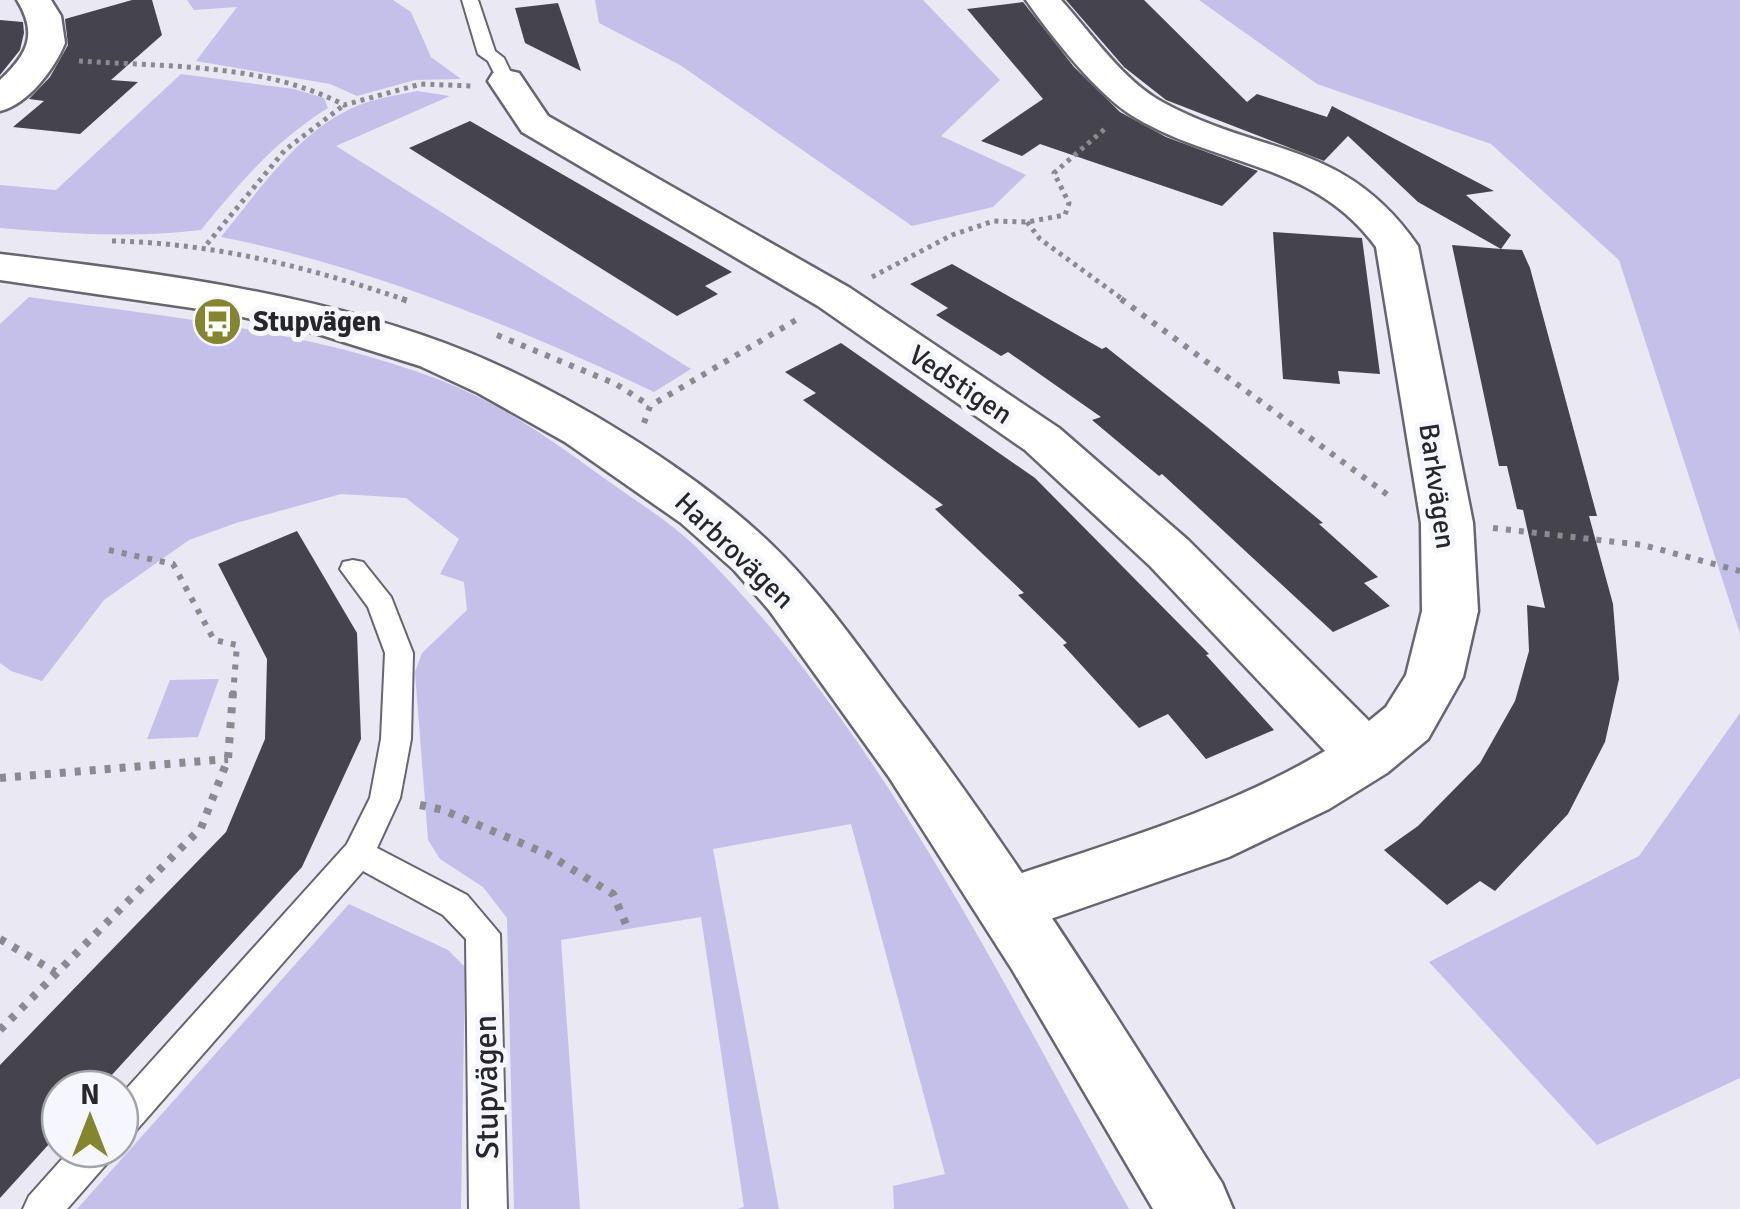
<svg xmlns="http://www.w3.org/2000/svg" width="1740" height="1209" viewBox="0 0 1740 1209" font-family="Signika,sans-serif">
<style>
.green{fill:#c4c0ea}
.building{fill:#45444d}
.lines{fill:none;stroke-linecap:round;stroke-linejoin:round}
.service-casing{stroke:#67666f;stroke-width:4}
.minor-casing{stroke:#67666f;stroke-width:5}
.tertiary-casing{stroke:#67666f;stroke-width:5}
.path-far2{stroke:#8b8a91;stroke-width:5;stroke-dasharray:4 5;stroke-linecap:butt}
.path-far1{stroke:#8b8a91;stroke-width:6;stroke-dasharray:5 8;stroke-linecap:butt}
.path{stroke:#8b8a91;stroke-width:8;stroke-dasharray:6 9;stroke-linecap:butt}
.service{fill:#fff;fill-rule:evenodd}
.minor{fill:#fff;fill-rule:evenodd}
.tertiary{fill:#fff;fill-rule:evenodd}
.labels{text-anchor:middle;stroke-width:10;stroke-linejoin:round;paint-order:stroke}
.poi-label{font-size:28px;font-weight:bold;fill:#27262a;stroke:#f6f6ff;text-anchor:start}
.street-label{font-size:28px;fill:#27262a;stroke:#f6f6ff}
.near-street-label{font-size:32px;fill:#27262a;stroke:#f6f6ff}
</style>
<rect width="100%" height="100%" fill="#e9e8f3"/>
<path class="green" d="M187,0h206l18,12 20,45 30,22 -46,1 -58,16 -27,-12 -134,-23 41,-54 -43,3z
M595,0h328l77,80 -59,56 85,39 -33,32 -81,19 -232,-161 -81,-42z
M1199,0h541v634l-121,-374 -128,-116 -174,-60z
M181,74l113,15 30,9 4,10c-53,33 -88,74 -127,122 -67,8 -134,4 -201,-2v-43l56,5z
M417,91l33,5 -114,50 355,223 -37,23c-132,-63 -290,-127 -433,-155 38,-46 73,-100 127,-127 21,-11 46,-14 69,-19z
M29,297c138,20 280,33 411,83 57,22 108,57 157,93 32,24 70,46 98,73 185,180 308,440 434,663h-235l-1,-23 52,-12 -94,-350 -138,25 66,360h-42l7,-2 -43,-290 -140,23 19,269h-66l-7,-291 -24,-31 -43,-28 -12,-19 -13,-168 7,-19 45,-43 -3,-28 -24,-8 19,-35 -53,-41 -65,-4 -105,29 -47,17 -85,60 -62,81 -31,-10 -11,-8v-339z
M219,679l-21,58 -51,2 23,-59z
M1740,713v365l-143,67 -168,-183 210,-106z
M349,904l99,46 17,17 -4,242h-384z"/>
<path class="building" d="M132,0h20l10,35 -51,45 27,2 -58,52 -67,-7 31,-26 -15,-2 21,-22 18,-32 -3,-26z
M1066,0h78l103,102 10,-8 70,23 5,-11 162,85 -28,4 45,40 -10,14 21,1 8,18 67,248h-8l24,88 6,75 -14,63 -37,72 -73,77 -15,-10 -33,24 -63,-55 34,-24 62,-63 35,-62 14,-50 -2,-46 18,3 -22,-98 -6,-1 -10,-43h-8l-47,-221 49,4 -83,-47 -70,-66 -24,25 -158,-61 -42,-33z
M1023,2l51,65 46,45 46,25 92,34 -36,35 -182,-62 -18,12 -41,-15 62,-42 -76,-90z
M558,3l23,68 -56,-28 -10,-35z
M0,20l23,2 1,11 -4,17 -20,25z
M470,121l262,151 -27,14 13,8 -41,22 -268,-168z
M1273,232l89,6 18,136 -42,-3 2,13 -57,-5z
M952,264l150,85 4,-2 101,80 116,96 -4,1 59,53 -14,6 26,23 -57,26 -171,-158 -3,2 -67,-56 9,-3 -93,-65 -7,4 -65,-41 12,-7 -38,-24z
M841,343l194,135 174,176 -3,1 68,75 -68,29 -38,-45 -29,14 -76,-83 4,-2 -49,-48 6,-2 -89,-84 8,-4 -140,-105 13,-7 -31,-21z
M297,531l60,102 4,106 -59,128 -203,222h-39v43l-60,66v-133l226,-233 39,-93 2,-80 -49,-95z"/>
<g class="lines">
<defs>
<path id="service" d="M462,0h16l17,51 9,7 11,23 -3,4h-12l-12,-24 -10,-7z
M353,560l10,2 28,35 22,56 -2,86 -11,59 -23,50 90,47 33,39 7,275h-38l-3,-270 -23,-24 -80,-44 -230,263 -13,5v-43l227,-252 23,-46 11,-59 4,-86 -17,-46 -28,-38 3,-7z
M71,1149h44l-6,12 -42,48h-44l6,-13z"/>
<path id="minor" d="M17,0h34l10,16 4,27c-11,27 -37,61 -65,68v-31c28,-26 38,-46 17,-80z
M1026,0h35c31,34 62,81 103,103 100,54 181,37 254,143l55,277 5,88 -15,66 -35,62 -41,34 -58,36 -100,48 -219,76 -23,-8 -10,-20 10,-20c115,-40 232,-71 338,-134l-175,-185 -125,-116 -207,-144 -296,-174 -34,-51 5,-8 13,-3 13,3 29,43 302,172 209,140 129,112 181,181 17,-14 20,-32 16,-64 -1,-88 -45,-276c-62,-85 -157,-80 -240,-129 -37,-21 -85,-82 -110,-118z"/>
<path id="tertiary" d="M0,254c157,19 322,39 470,99 97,40 225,118 301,191 51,49 91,108 134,165 114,151 215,313 317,474l11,26h-80l-140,-238 -124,-194 -120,-167 -35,-40 -53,-47 -116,-81 -87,-49 -58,-27 -105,-33 -95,-21 -220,-32z"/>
</defs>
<use href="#service" class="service-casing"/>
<use href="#minor" class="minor-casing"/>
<use href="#tertiary" class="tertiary-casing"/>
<path class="path-far2" d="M79,61c88,6 185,2 265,44l77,-21 50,2
M1027,222l13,17 85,62
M112,241c104,2 199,27 297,60
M207,244l78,-94 59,-45
M872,277l80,-42 42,-14 33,1 38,-7 4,-12 -15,-30 53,-46"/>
<path class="path-far1" d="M402,299l9,3
M1121,299l271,199
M497,335l119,49 34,22
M644,423l6,-17 146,-86
M1493,528l150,17 97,26
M109,550l64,14 41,76 23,5 -4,50"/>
<path class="path" d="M0,778l228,-19
M420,805l23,5 104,44 66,40 15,35
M0,939l55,33
M0,1030l201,-202 27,-69 5,-67"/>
<use href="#service" class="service"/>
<use href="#minor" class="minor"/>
<use href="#tertiary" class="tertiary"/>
</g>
<defs>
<symbol id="bus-disc" viewBox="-11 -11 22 22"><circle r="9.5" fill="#84852f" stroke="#f6f6ff"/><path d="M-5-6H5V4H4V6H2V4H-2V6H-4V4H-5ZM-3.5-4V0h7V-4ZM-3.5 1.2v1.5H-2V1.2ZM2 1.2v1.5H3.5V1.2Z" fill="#fff"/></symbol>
</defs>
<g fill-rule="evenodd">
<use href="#bus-disc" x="190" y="294" width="55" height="55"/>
</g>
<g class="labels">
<g class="poi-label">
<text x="253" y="331">Stupvägen</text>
</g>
<g class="street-label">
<text transform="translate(961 384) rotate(34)" y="10">Vedstigen</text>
<text transform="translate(1438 486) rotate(82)" y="10">Barkvägen</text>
<text transform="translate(735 550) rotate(44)" y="10">Harbrovägen</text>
</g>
<g class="near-street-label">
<text transform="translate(486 1087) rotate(-91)" y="11">Stupvägen</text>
</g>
</g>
<g transform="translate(90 1119)"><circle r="48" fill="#f6f6ff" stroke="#a3a3aa" stroke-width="2.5"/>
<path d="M0-8L18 38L0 25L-18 38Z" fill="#84852f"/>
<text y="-15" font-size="28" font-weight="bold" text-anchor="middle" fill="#27262a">N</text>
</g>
</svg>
